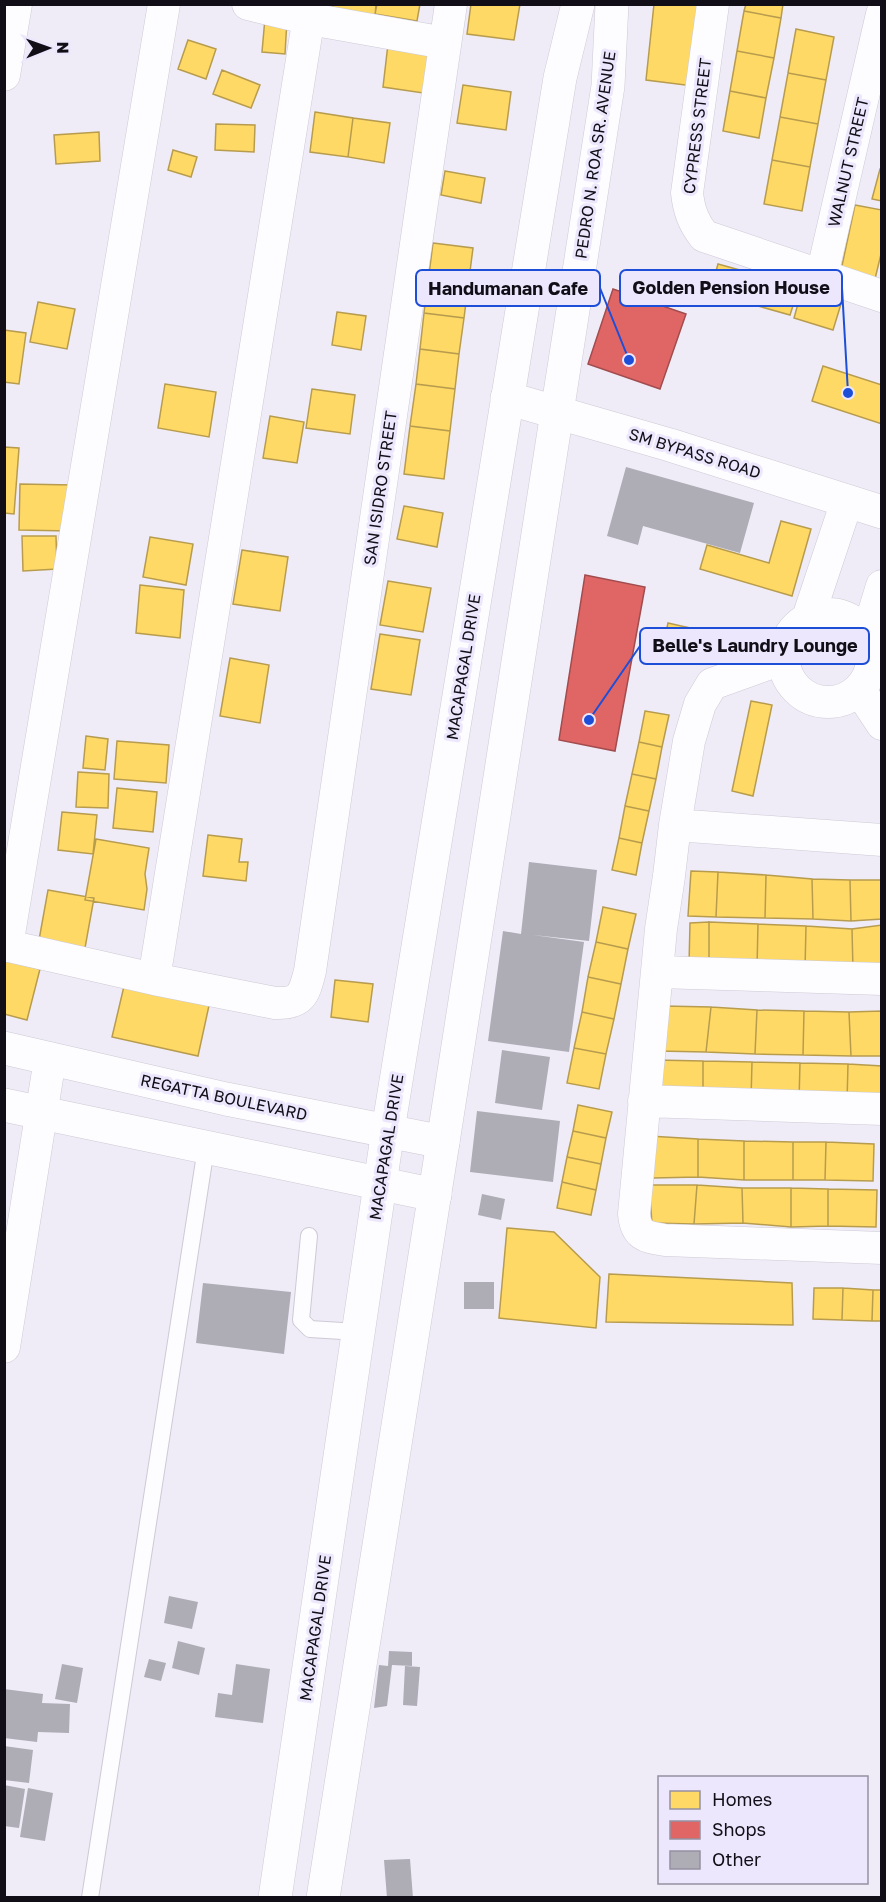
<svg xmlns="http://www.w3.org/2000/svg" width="886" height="1902" viewBox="0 0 886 1902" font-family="'Golos Text',sans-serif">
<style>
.homes{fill:#ffd966;stroke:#b89c4e;stroke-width:1.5}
.shops{fill:#e06666;stroke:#a24c4e;stroke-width:1.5}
.building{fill:#aeacb5}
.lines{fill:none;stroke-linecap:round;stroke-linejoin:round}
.lane-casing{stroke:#cdcad5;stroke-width:18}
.street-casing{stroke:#cdcad5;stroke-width:33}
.secondary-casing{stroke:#cdcad5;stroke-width:34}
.primary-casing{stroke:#cdcad5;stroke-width:34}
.lane{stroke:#fdfcfe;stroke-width:16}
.street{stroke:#fdfcfe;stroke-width:32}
.secondary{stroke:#fdfcfe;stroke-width:33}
.primary{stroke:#fdfcfe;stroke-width:33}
.labels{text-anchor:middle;stroke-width:6;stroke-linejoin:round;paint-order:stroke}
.street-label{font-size:16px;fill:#110e17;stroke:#ede7fd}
.leader{fill:none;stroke:#1d4ed8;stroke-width:2}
.callout-dot{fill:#1d4ed8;stroke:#ede7fd;stroke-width:2}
.callout{fill:#ede7fd;stroke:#1d4ed8;stroke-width:2}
.callout-label{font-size:18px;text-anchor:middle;font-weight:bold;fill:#110e17}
</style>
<rect width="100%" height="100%" fill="#efecf8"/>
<path class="homes" d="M333,4h43l-1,13 -43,-5z
M377,4h43l-3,17 -42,-7z
M471,4h49l-6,36 -47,-6z
M654,4h48l-9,82 -47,-6z
M746,4h37l-2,14 -37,-7z
M744,11l37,7 -7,40 -37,-7z
M265,18l22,2 -2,34 -23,-2z
M796,29l38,8 -8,43 -38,-7z
M188,40l28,9 -10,30 -28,-10z
M388,44l49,7 -7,43 -47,-7z
M737,51l37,7 -8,40 -36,-7z
M222,70l38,15 -9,23 -38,-14z
M788,73l38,7 -8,44 -38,-7z
M463,85l48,7 -5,38 -49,-7z
M730,91l36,7 -7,40 -36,-7z
M315,112l38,6 -5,39 -38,-5z
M780,117l38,7 -8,43 -38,-7z
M353,118l37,5 -6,40 -36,-6z
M216,124l39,1 -1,27 -39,-2z
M99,132l1,29 -44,3 -2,-29z
M173,150l24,7 -6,20 -23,-7z
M772,160l38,7 -8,44 -38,-7z
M880,169h2v32l-10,-2z
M445,171l40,7 -4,25 -40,-8z
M855,205l27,5v40l-8,33 -34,-8z
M433,243l40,5 -9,70 -40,-5z
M718,264l40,11 -8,26 -39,-12z
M758,278l40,12 -8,25 -39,-11z
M801,293l40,11 -8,26 -39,-12z
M38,302l37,7 -8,40 -37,-7z
M337,312l29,4 -5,34 -29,-5z
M424,313l40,5 -5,36 -39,-5z
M4,330l22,3 -7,51 -15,-2z
M420,349l39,5 -4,35 -39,-5z
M823,366l59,19v39l-70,-23z
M165,384l51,8 -7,45 -51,-9z
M416,384l39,5 -5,42 -40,-5z
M312,389l43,6 -5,39 -44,-6z
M270,416l34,6 -7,41 -34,-5z
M410,426l40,5 -6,48 -40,-5z
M4,447l15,1 -5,66 -10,-1z
M20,484l52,1 -2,46 -51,-1z
M404,506l39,7 -6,34 -40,-8z
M781,521l30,8 -19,67 -92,-27 7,-24 62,18z
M22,536h34l1,33 -34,2z
M150,537l43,7 -7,41 -43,-8z
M242,550l46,7 -8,54 -47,-7z
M388,581l43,7 -8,44 -43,-7z
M140,585l44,5 -4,48 -44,-5z
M668,623l18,4 -5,23 -18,-4z
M686,627l18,4 -4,23 -19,-4z
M380,634l40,6 -9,55 -40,-6z
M741,638l19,4 -5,23 -19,-3z
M230,658l39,7 -9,58 -40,-7z
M751,701l21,4 -19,91 -21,-5z
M645,711l24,4 -7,32 -23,-5z
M86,736l22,3 -3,31 -22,-2z
M117,741l52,4 -3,38 -52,-4z
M639,742l23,5 -6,32 -24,-5z
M78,772l31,2 -1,34 -32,-1z
M632,774l24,5 -7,32 -24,-5z
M117,788l40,4 -4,40 -40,-4z
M625,806l24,5 -7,32 -23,-5z
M62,812l35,3 -4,39 -35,-4z
M208,835l34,4 -3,23h9l-2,19 -43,-5z
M619,838l23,5 -6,32 -24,-5z
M96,839l53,9 -4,26 2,15 -3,21 -59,-10z
M691,871l27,1 -2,45 -28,-1z
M718,872l48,3 -1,43 -49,-1z
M766,875l46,4 1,40 -48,-1z
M812,879l38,1 1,41 -38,-2z
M850,880h32v39l-31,2z
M48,890l46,8 -9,50 -46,-8z
M603,907l33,7 -8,35 -32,-7z
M709,922l49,2 -1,44 -48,-1z
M709,922v45l-20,-2 1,-42z
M758,924l48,2 -1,43 -48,-1z
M882,925v47l-29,-2 -1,-41z
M806,926l46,3 1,41 -48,-1z
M596,942l32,7 -7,35 -33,-7z
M4,960l36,9 -13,51 -23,-6z
M588,977l33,7 -7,35 -32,-7z
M335,980l38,4 -5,38 -37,-5z
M125,982l85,19 -12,55 -86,-19z
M663,1006l48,1 -5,45 -48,-1z
M711,1007l46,3 -2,44 -49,-2z
M757,1010l47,1 -1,44 -48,-1z
M804,1011l45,1 2,44 -48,-1z
M882,1011v45h-31l-2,-44z
M582,1012l32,7 -8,35 -32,-6z
M574,1048l32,6 -7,35 -32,-6z
M655,1060l48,1v38l-49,-2z
M703,1061l49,1 -1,38 -48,-1z
M752,1062l48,1 -1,38 -48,-1z
M800,1063l48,1 -1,38 -48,-1z
M848,1064l34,2v37l-35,-1z
M578,1105l34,7 -6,26 -33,-7z
M573,1131l33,7 -5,26 -34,-7z
M649,1136l49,3v38l-45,1z
M698,1139l46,2v39l-46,-3z
M744,1141l49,1v38h-49z
M793,1142h33l-1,38h-32z
M826,1142l48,2 -1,37 -48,-1z
M567,1157l34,7 -5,26 -34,-8z
M562,1182l34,8 -5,25 -34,-7z
M649,1185h48l-3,39 -42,-1z
M697,1185l45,3 1,35 -49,1z
M742,1188h49v39l-48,-4z
M791,1188l37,1v37l-37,1z
M828,1189l49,1 -1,37 -48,-1z
M507,1228l47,4 46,45 -4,51 -97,-10z
M609,1274l183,9 1,42 -187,-3z
M814,1288h29l-1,32 -29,-1z
M843,1288l30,2 -1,31 -30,-1z
M873,1290h9v31h-10z"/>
<path class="shops" d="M613,289l73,25 -26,75 -72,-25z
M585,575l60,12 -30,164 -56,-11z"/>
<path class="building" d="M626,467l128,36 -14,50 -97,-27 -5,19 -31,-9z
M529,862l68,8 -8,71 -56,-6 51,7 -15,110 -81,-11 15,-110 18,3z
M502,1050l48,7 -8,53 -47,-7z
M477,1111l83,10 -7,61 -83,-10z
M482,1194l23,5 -4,21 -23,-5z
M464,1282h30v27h-30z
M203,1283l88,9 -7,62 -88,-11z
M169,1596l29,6 -6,27 -28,-6z
M178,1641l27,7 -6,27 -27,-7z
M389,1651l23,1v14l-20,-1 -5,41 -13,2 5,-43 9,1z
M149,1659l17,4 -5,18 -17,-4z
M62,1664l21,4 -6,35 -22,-4z
M236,1664l34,5 -7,54 -48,-6 3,-24 14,2z
M405,1666l15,1 -3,39 -14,-1z
M4,1689l39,5 -1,9 28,1 -1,29 -31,-1 -1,10 -33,-4z
M4,1746l29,4 -4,33 -25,-3z
M4,1785l21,4 -6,39 -15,-2z
M28,1788l25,5 -8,48 -25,-4z
M410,1859l3,39h-26l-3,-38z"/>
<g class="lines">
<defs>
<path id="lane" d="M309,1236l-8,84 9,9 48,3
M90,1898l116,-750"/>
<path id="street" d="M248,4l62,15 135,24
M713,4l-26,189c2,17 6,29 17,43l178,60
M4,75l12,-71
M822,275l60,-261
M784 658a44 44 0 1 1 88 0a44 44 0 1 1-88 0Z
M808,618l39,-117
M867,635l15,-49
M784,658l-72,26 -12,20 -11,37 -14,84 -6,51 -8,53 -27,285c2,22 12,23 31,26l217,8
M859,689l23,35
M675,825l207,15
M4,945l150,34 121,24c27,1 29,-9 35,-32l141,-967
M7,946l157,-942
M658,972l224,7
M154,979l157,-975
M644,1101l238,8
M4,1347l46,-288"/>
<path id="secondary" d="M507,398l163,47 212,67
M4,1048l222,51 217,43
M4,1105l431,90"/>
<path id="primary" d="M275,1898l113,-768 172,-1052 18,-74
M323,1898l120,-756 165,-1056 4,-82"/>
</defs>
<use href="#lane" class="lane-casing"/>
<use href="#street" class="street-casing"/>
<use href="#secondary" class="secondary-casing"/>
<use href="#primary" class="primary-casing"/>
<use href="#lane" class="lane"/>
<use href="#street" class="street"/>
<use href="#secondary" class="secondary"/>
<use href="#primary" class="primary"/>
</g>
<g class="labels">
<g class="street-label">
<text transform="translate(697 126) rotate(-83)" y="6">CYPRESS STREET</text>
<text transform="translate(595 155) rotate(-82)" y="6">PEDRO N. ROA SR. AVENUE</text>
<text transform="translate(848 162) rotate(-77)" y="6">WALNUT STREET</text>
<text transform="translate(695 453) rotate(17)" y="6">SM BYPASS ROAD</text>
<text transform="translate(380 488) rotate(-82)" y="6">SAN ISIDRO STREET</text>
<text transform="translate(463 667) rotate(-81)" y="6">MACAPAGAL DRIVE</text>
<text transform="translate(224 1097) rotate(12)" y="6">REGATTA BOULEVARD</text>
<text transform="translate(386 1147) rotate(-81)" y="6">MACAPAGAL DRIVE</text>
<text transform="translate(315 1628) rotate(-82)" y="6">MACAPAGAL DRIVE</text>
</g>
</g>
<path class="leader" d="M848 393L842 288M629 360L600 288M589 720L640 646"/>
<g class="callout-dot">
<circle cx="848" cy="393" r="6"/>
<circle cx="629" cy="360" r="6"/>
<circle cx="589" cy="720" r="6"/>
</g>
<g class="callout">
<rect x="620" y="270" width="222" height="36" rx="6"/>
<rect x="416" y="270" width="184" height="36" rx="6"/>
<rect x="640" y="628" width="229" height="36" rx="6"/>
</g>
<g class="callout-label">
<text x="731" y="294">Golden Pension House</text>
<text x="508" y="295">Handumanan Cafe</text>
<text x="755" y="652">Belle's Laundry Lounge</text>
</g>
<rect width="886" height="1902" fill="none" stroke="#110e17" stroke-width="12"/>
<rect x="658" y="1776" width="210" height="108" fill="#ede7fd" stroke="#9590a1" stroke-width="1.5"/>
<rect x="670" y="1791" width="30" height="18" fill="#ffd966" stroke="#9590a1" stroke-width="1.5"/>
<text x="712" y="1806" font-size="18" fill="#110e17">Homes</text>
<rect x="670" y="1821" width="30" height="18" fill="#e06666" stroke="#9590a1" stroke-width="1.5"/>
<text x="712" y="1836" font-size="18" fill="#110e17">Shops</text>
<rect x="670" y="1851" width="30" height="18" fill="#aeacb5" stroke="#9590a1" stroke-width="1.5"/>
<text x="712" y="1866" font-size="18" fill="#110e17">Other</text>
<g transform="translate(48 48) rotate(89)" stroke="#ede7fd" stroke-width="4.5" paint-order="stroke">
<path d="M0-4.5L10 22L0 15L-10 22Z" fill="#110e17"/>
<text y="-9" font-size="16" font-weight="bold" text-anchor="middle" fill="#110e17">N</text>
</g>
</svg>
